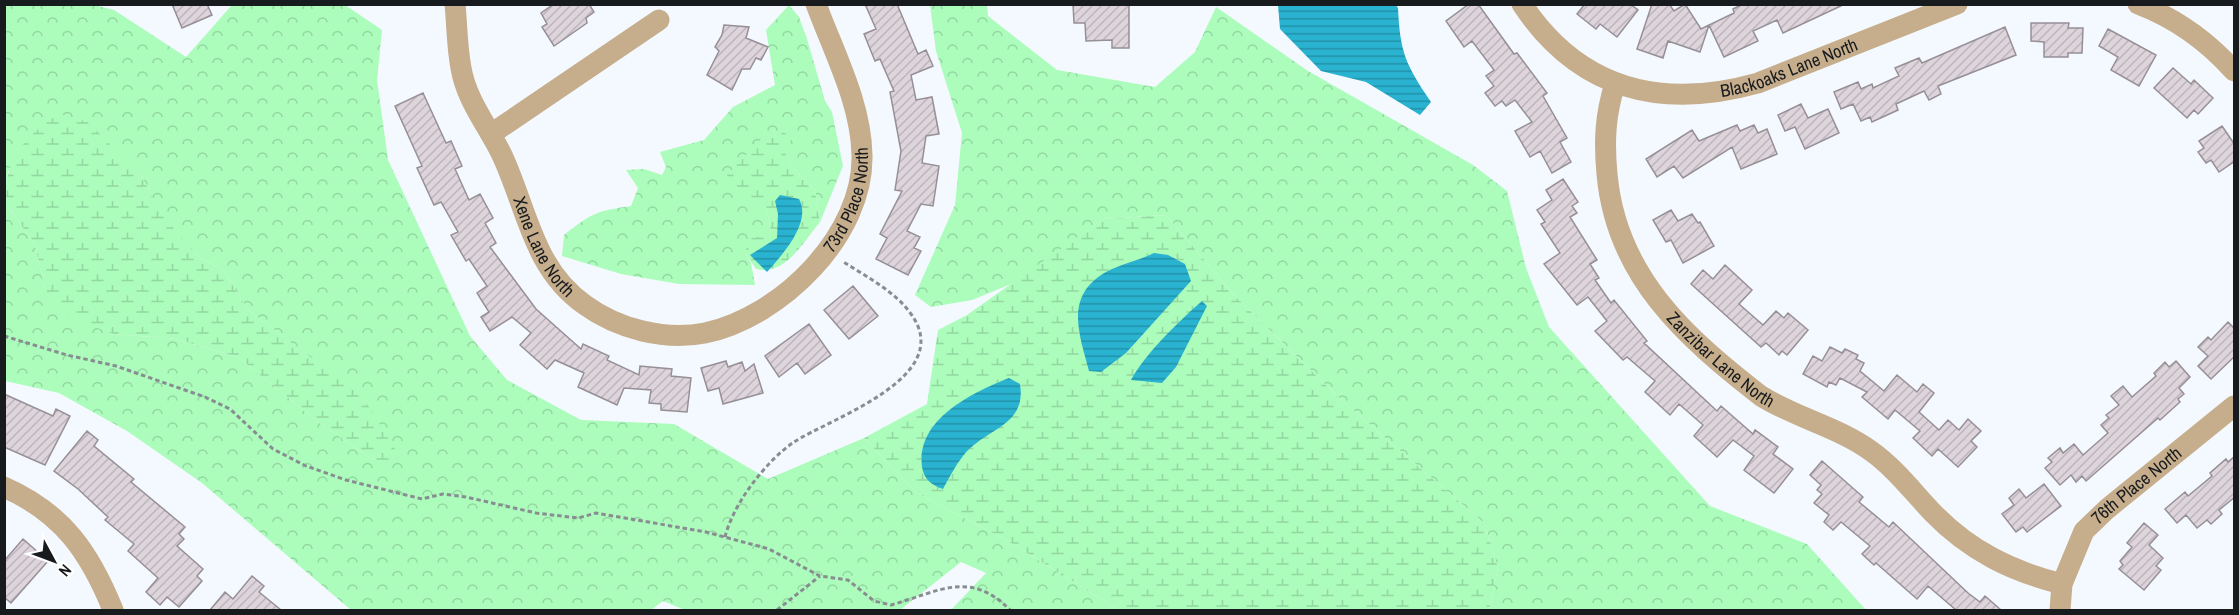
<svg xmlns="http://www.w3.org/2000/svg" width="2239" height="615" viewBox="0 0 2239 615" font-family="'Archivo Narrow',sans-serif">
<style>
.forest{fill:url(#forest-crowns)}
.wetland{fill:url(#wetland-marsh)}
.water{fill:url(#water-rules)}
.building{fill:url(#building-hatch);stroke:#978f96;stroke-width:1.5}
.lines{fill:none;stroke-linecap:round;stroke-linejoin:round}
.path{stroke:#888d91;stroke-width:3;stroke-dasharray:4.5 3;stroke-linecap:butt}
.minor{stroke:#c6ad8c;stroke-width:21}
.labels{text-anchor:middle;stroke-width:4.5;stroke-linejoin:round;paint-order:stroke}
.street-label{font-size:18px;fill:#181b1e;stroke:#fff}
</style>
<defs>
<pattern id="forest-crowns" width="20" height="18" patternUnits="userSpaceOnUse" patternTransform="scale(1.5)"><rect width="20" height="18" fill="#acfcbc"/><path d="M2 6a3 3 0 1 1 6 0M12 15a3 3 0 1 1 6 0" fill="none" stroke="#93d7a1"/></pattern>
<pattern id="wetland-marsh" width="20" height="14" patternUnits="userSpaceOnUse" patternTransform="scale(1.5)"><rect width="20" height="14" fill="#acfcbc"/><path d="M1 5h8M5 5V1M11 12h8M15 12V8" fill="none" stroke="#93d7a1"/></pattern>
<pattern id="water-rules" width="6" height="5" patternUnits="userSpaceOnUse" patternTransform="scale(1.5)"><rect width="6" height="5" fill="#29b3d0"/><path d="M0 2.5h6" fill="none" stroke="#2291a8"/></pattern>
<pattern id="building-hatch" width="6" height="6" patternUnits="userSpaceOnUse" patternTransform="scale(1.5)"><rect width="6" height="6" fill="#ddd4dc"/><path d="M-1 1l2-2M0 6l6-6M5 7l2-2" fill="none" stroke="#bdb5bc"/></pattern>
</defs>
<rect width="100%" height="100%" fill="#f3f9fe"/>
<path class="forest" d="M5,5h89l20,5 72,47 46,-52h113l37,25 -5,50 11,80 82,176 37,44 74,40 93,4 94,55 96,-41 53,55 89,47 113,70h-168l35,-37 -25,-11 -61,48h-215l-22,-9 -12,9h-300l-149,-127 -75,-52 -68,-38 -54,-12v-179l30,43 10,43 69,46 62,5 62,18 79,64 56,39 -49,-92 -76,-58 -24,-39 -28,-16 -34,-39 -20,-39 -25,-22 -109,16 -3,23z
M789,5l10,12 8,22 18,62 7,11 11,54 -23,56 -5,-32 -21,-21 -9,-16 -39,42 21,14 4,24 -26,20 6,10 4,22 -76,-1 -58,-10 -59,-18 2,-21c28,-22 32,-24 67,-29l7,-18 -12,-18 18,-1 18,6 4,-8 -6,-15 44,-12 29,-33 42,-22 -9,-55z
M930,5h57l1,11 69,54 98,17 40,-35 21,-45 92,64 165,94 34,26 19,77 23,59 161,179 97,38 59,66h-377l9,-42 -13,-44 -146,-126 -106,-104 -67,-79 -63,4 -87,63 -44,18 -41,7 -16,-12 40,-90 7,-72 -26,-82z"/>
<path class="wetland" d="M59,114l29,8 54,55 20,38 34,40 28,16 24,39 114,86 33,53 -4,11h-18l-56,-39 -79,-64 -62,-18 -62,-5 -45,-16 -24,-30 -10,-43 -30,-43c-1,-41 20,-67 54,-88z
M769,131l16,2 6,6 -6,14 9,16 21,21 5,32c-17,20 -34,54 -64,47l-11,-16 4,-14 22,-6 -4,-24 -21,-13 -19,-21z
M1166,215l67,79 106,104 146,126 13,44 -9,42h-370l-113,-70 -89,-47 -53,-55 63,-34 11,-74 29,-15 136,-96z"/>
<path class="water" d="M1278,5h118l2,3c2,45 8,57 33,94l-11,13 -54,-33 -45,-11 -41,-42z
M780,195l19,4c13,23 -16,55 -32,73l-17,-17 27,-17 1,-24 -3,-13z
M1154,253l14,2 17,9 6,17 -65,72 -25,19 -12,-1c-10,-38 -25,-75 17,-99 15,-8 32,-11 48,-19z
M1202,301l5,5 -31,61 -14,16 -31,-3c14,-26 48,-59 71,-79z
M1009,378l11,6c7,43 -35,44 -57,72 -8,10 -14,22 -20,33 -12,-4 -19,-10 -21,-22 -6,-48 50,-74 87,-89z"/>
<path class="building" d="M172,4h35l5,11 -30,13z
M554,4h35l5,8 -8,6 1,5 -33,23 -12,-19 5,-3 -6,-11z
M865,4h32l21,50 8,-4 7,16 -22,9 5,25 16,-3 7,37 -13,2 -4,27 17,3 -6,40 -12,-2 -14,27 13,6 -6,11 7,3 -13,24 -32,-16 11,-21 -7,-4 22,-43 -7,-1 6,-39 -11,-59 4,-1 -14,-32 -5,2 -11,-27 12,-5z
M1073,4h56v44h-17v-8l-26,1 -1,-18h-11z
M1469,4h9l36,50 3,-1 30,40 -4,3 24,42 -7,4 11,20 -19,11 -12,-22 -10,6 -15,-26 17,-9 -17,-22 -9,6 -4,-5 -7,5 -10,-13 9,-7 -8,-10 8,-6 -22,-29 -8,6 -18,-26z
M1585,4h45l8,6 -21,27 -17,-13 -4,5 -19,-15z
M1652,4h17l5,7 11,-7 16,25 8,-4 -9,27 -32,-11 -5,17 -26,-9z
M1743,4h102l-62,29 -6,-13 -24,11 5,10 -34,16 -15,-32 25,-12 -1,-4z
M2031,23h38l-1,5h15l-1,25h-14v4h-24v-15l-13,-1z
M724,25l25,2 -3,11 22,9 -7,13 -5,-2 -6,11h-8l-10,21 -25,-15 12,-24 -4,-4 7,-12z
M2005,27l11,28 -78,31 3,8 -12,6 -5,-9 -28,13 2,6 -26,12 -2,-5 -9,4 -8,-17 -12,5 -7,-17 24,-10 3,7 11,-5 1,4 26,-12 -4,-8 24,-10 3,5z
M2108,29l48,26 -17,31 -28,-16 7,-13 -19,-11z
M2173,68l18,16 3,-4 19,18 -15,16 -4,-4 -7,8 -33,-30z
M423,93l23,50 5,-2 11,25 -7,3 14,31 11,-6 13,24 -8,5 11,20 -6,4 46,62 45,40 2,-5 26,12 -2,4 32,15 1,-9 32,3 -1,7 20,2 -4,34 -26,-2v-6l-12,-1 2,-13 -27,-2 -7,17 -39,-18 6,-14 -29,-13 -8,9 -27,-24 11,-12 -19,-16 -22,14 -9,-14 8,-5 -12,-19 10,-7 -18,-27 -3,2 -15,-26 7,-3 -17,-30 -7,3 -17,-37 5,-2 -27,-60z
M1801,104l7,14 20,-9 11,24 -34,16 -10,-22 -10,4 -7,-16z
M1737,125l3,6 14,-6 4,8 9,-4 10,25 -36,15 -9,-22 -49,31 -9,-12 -17,11 -11,-18 46,-29 7,11z
M2222,126l13,19v16l-16,11 -8,-12 -5,3 -8,-11 6,-4 -5,-7z
M1563,179l15,23 -6,4 5,7 -7,4 27,43 -7,4 9,14 -4,2 16,23 3,-3 33,41 -3,2 73,68 4,-5 32,28 2,-4 23,17 -5,7 20,15 -19,24 -30,-23 10,-14 -21,-16 -16,17 -23,-21 9,-11 -24,-21 -9,11 -25,-23 10,-11 -28,-24 -4,3 -28,-29 12,-10 -19,-24 -11,8 -33,-41 16,-11 -19,-29 4,-2 -8,-12 15,-10 -6,-10z
M1671,210l7,11 14,-7 6,9 2,-1 14,24 -31,17 -12,-23 -5,2 -13,-22z
M1725,265l27,25 -13,14 24,21 13,-14 8,7 4,-5 20,17 -21,25 -5,-4 -3,4 -13,-12 -5,4 -70,-63 12,-14 10,9z
M853,286l25,30 -29,23 -25,-29z
M2228,322l7,7v27l-24,23 -13,-13 10,-10 -10,-9 10,-10 3,3z
M809,324l22,31 -26,19 -8,-11 -18,14 -14,-21z
M1830,347l12,6 3,-4 13,6 -2,4 8,4 -4,8 24,20 13,-16 20,17 6,-8 11,9 -15,19 20,18 9,-10 11,10 9,-11 13,12 -10,10 6,6 -19,20 -20,-18 -6,7 -19,-18 7,-7 -25,-21 -7,9 -26,-22 5,-5 -27,-14 -4,7 -7,-3 -2,5 -24,-13 10,-18 9,5z
M726,361l2,6 14,-5 3,9 9,-7 9,29 -40,11 -4,-16 -11,3 -7,-23z
M2176,361l14,16 -11,11 5,6 -6,5 2,3 -20,18 -2,-2 -72,63 -4,-5 -6,6 -5,-7 -11,10 -15,-17 7,-6 -4,-4 12,-10 3,5 11,-9 9,11 25,-22 -7,-8 8,-7 -3,-3 13,-10 -8,-9 12,-10 9,11 24,-21 -2,-3 11,-11 4,5z
M4,394l49,22 3,-7 14,7 -25,49 -41,-18z
M87,431l11,9 -4,6 40,33 -3,3 54,45 -6,7 5,5 -7,7 26,23 -6,7 5,5 -23,26 -12,-10 -7,8 -14,-13 12,-14 -30,-27 6,-7 -29,-24 3,-3 -30,-28 -24,-18z
M2235,456v41l-16,13 3,4 -11,10 -4,-4 -10,8 -11,-13 -9,8 -12,-14 20,-17 3,4 24,-20 -2,-3 16,-14 2,3z
M1822,461l41,36 -4,5 30,25 4,-5 75,71 12,9 5,-6 16,14h-45l-28,-24 -11,13 -41,-36 -2,2 -12,-11 8,-8 -29,-24 -8,8 -9,-8 5,-7 -15,-12 8,-9 -5,-4 4,-5 -11,-10z
M2044,484l17,22 -34,26 -4,-5 -7,5 -14,-18 12,-9 -5,-7 10,-9 7,9z
M2144,523l14,12 -9,10 14,13 -7,8 5,4 -17,20 -25,-21 4,-4 -3,-4 12,-14 -5,-4z
M23,539l25,22 -37,42 -7,-6v-36z
M252,576l12,10 -5,6 22,18h-71l15,-18 8,7z"/>
<g class="lines">
<path class="path" d="M4,336l63,19 49,11 89,31 25,12 43,40 33,17 40,14 76,19 21,-5 23,3 70,16 42,5 18,-5 110,19 63,17 51,27 28,4 26,21 17,4c47,-13 79,-36 119,5
M725,537c8,-33 41,-76 69,-95 37,-24 163,-65 117,-128 -16,-23 -46,-38 -69,-53
M777,610l43,-34"/>
<g class="minor">
<path id="s1" d="M455,4c2,21 2,43 6,64 5,31 26,57 40,85 26,54 31,115 84,152 33,24 80,36 120,28 76,-16 159,-98 157,-178 -1,-52 -28,-102 -46,-151"/>
<path id="s2" d="M1522,4c57,86 140,106 236,79l199,-79"/>
<path d="M2138,4c37,14 70,38 96,67"/>
<path id="s3" d="M1615,84c-10,31 -11,58 -8,90 9,102 78,163 154,222 35,22 77,31 110,55 24,17 42,41 62,62 37,38 78,58 129,71"/>
<path d="M491,134l168,-114"/>
<path d="M4,487c59,26 86,66 109,123"/>
<path id="s4" d="M2060,610l2,-26 22,-53 23,-22 127,-103"/>
</g>
</g>
<g class="labels">
<g class="street-label">
<text dy="6" stroke="none"><textPath href="#s2" startOffset="303">Blackoaks Lane North</textPath></text>
<text dy="6" stroke="none"><textPath href="#s1" startOffset="668">73rd Place North</textPath></text>
<text dy="6" stroke="none"><textPath href="#s1" startOffset="262">Xene Lane North</textPath></text>
<text dy="6" stroke="none"><textPath href="#s3" startOffset="316">Zanzibar Lane North</textPath></text>
<text dy="6" stroke="none"><textPath href="#s4" startOffset="153">76th Place North</textPath></text>
</g>
</g>
<rect width="2239" height="615" fill="none" stroke="#181b1e" stroke-width="12"/>
<g transform="translate(54 561) rotate(131)" stroke="#ffffff" stroke-width="4.5" paint-order="stroke">
<path d="M0-4.5L10 22L0 15L-10 22Z" fill="#181b1e"/>
<text y="-9" font-size="16" font-weight="bold" text-anchor="middle" fill="#181b1e">N</text>
</g>
</svg>
